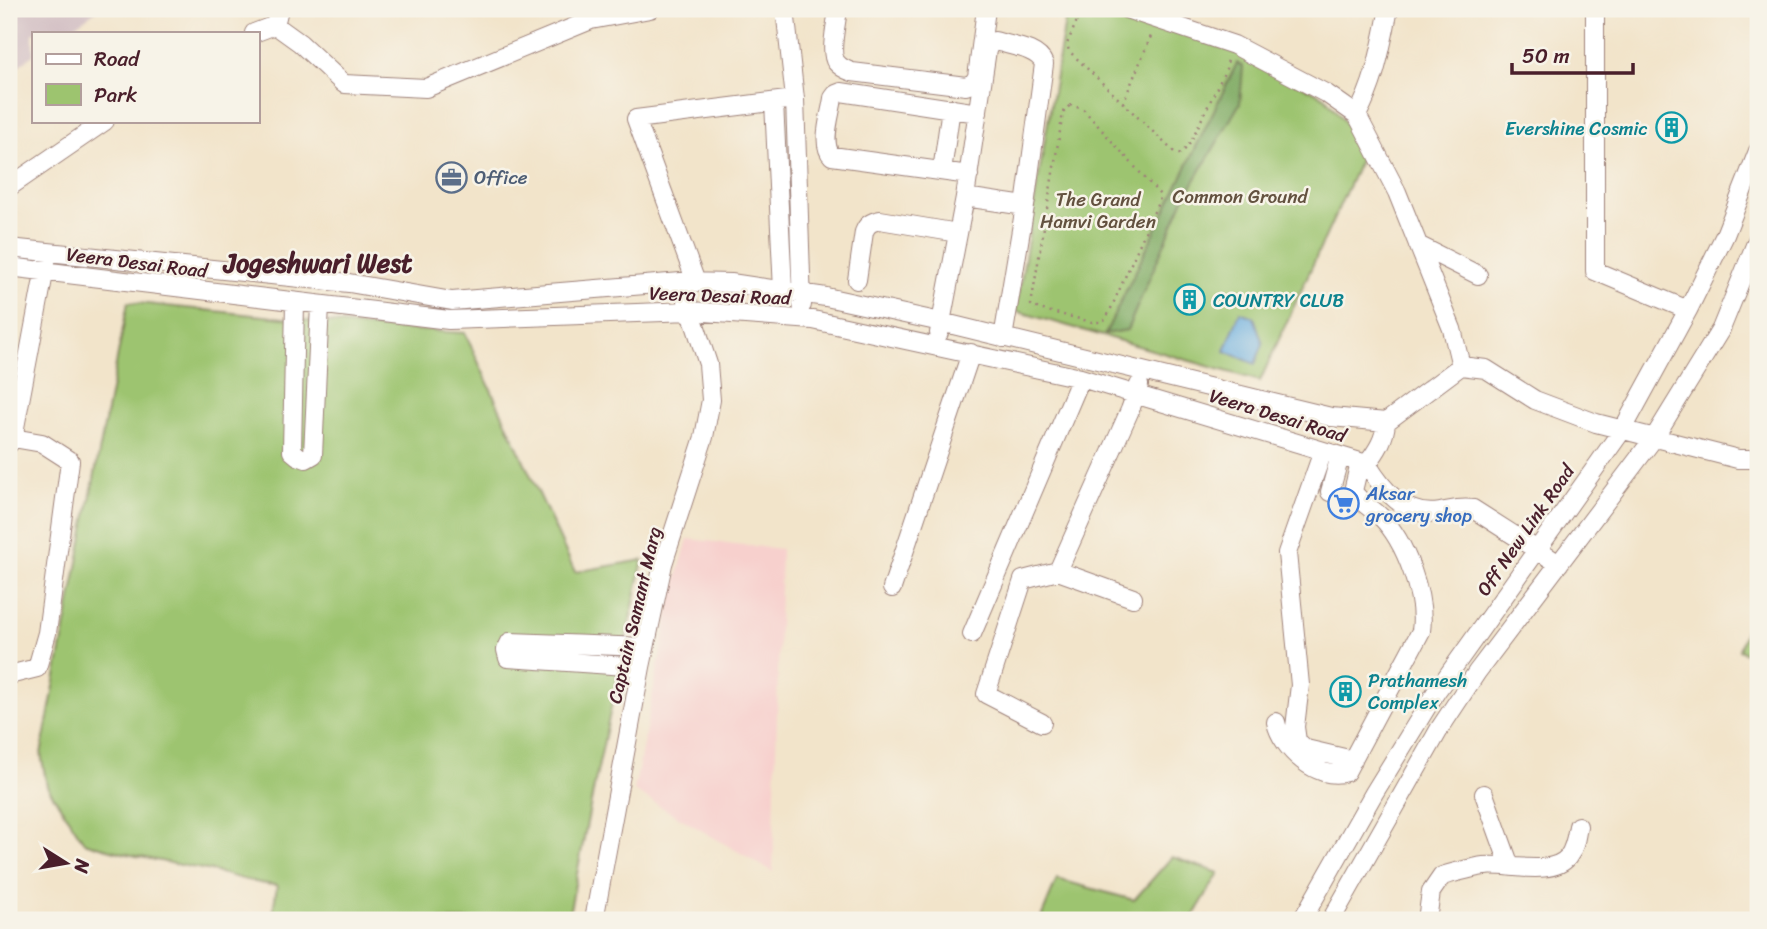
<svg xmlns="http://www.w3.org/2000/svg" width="1767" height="929" viewBox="0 0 1767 929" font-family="Sriracha,sans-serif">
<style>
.built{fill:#f7d0cd}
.industrial{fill:#d2bec3}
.green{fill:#9dc46f;stroke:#74724d;stroke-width:2}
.forest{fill:#7eaa62;stroke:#646446;stroke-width:2}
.water{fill:#69addf;stroke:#5a6685;stroke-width:2}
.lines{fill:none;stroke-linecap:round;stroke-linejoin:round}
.minor-casing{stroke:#9e827a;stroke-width:20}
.path{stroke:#9e827a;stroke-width:2.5;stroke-dasharray:2 5;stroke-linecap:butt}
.minor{stroke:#fff;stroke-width:18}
.labels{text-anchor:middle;stroke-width:5;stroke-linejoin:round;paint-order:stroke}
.culture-label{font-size:19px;fill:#0d838f;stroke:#f7f3e8;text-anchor:start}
.service-label{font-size:19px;fill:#4e5e75;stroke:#f7f3e8;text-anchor:start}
.park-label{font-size:19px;fill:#63513f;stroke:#f7f3e8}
.street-label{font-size:19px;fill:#4a1f2b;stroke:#f7f3e8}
.shop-label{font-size:19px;fill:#366cbe;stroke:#f7f3e8;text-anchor:start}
.district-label{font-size:26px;font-weight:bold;fill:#4a1f2b;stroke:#f7f3e8}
</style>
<rect width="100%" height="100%" fill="#f7f3e8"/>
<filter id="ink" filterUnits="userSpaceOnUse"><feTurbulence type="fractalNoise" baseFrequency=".0143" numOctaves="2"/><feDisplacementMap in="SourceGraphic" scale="14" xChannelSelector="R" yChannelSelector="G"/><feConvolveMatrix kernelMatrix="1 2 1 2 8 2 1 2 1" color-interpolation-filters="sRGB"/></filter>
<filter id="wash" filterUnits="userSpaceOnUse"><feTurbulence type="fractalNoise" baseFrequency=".00686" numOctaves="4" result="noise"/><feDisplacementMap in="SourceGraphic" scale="28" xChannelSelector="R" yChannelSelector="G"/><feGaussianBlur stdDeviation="1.57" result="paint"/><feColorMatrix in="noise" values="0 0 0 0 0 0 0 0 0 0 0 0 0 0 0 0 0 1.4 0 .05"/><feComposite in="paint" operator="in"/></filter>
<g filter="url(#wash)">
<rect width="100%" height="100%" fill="#f2e4ca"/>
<path class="built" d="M688,539l93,10 -8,323 -139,-81 38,-197z"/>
<path class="industrial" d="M9,9h90l-35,24h-31v22l-24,18z"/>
<path class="green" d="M1067,9h46l118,40 94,48 26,33 12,24 -103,227 -244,-70z
M128,302l251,26 86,5 110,239 68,-12 -49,227 -26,133h-296l5,-35c-24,-1 -46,-10 -70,-15 -42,-8 -83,-15 -123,-28l-37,-56 -6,-32z
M1758,591v67l-19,-8z
M1172,857l47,16 -28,47h-151l17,-41 77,21z"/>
<path class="forest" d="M1237,63l6,4 -3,36 -57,98 -56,129 -22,4z"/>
<path class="water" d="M1240,312l14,5 9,27 -8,20 -30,-13z"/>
</g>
<g filter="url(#ink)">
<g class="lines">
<defs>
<path id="minor" d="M785,9l10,90 7,206
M838,9c-1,12 -9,43 -2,53 4,5 10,8 16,10l114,14 7,-3 4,-6 9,-68
M1126,9l108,36 93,49 30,21 40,77 55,137 9,37
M1595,9v262l93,39
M275,25l25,18 44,41 82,4 165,-68 59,-11
M254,33l21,-8 4,-16
M774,102l9,189
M1357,115c19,-34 24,-69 32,-106
M942,171l9,-63
M969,175l-137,-19c-12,-12 -1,-42 1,-58l3,-4 5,-2 137,21
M9,187l96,-66
M1418,245l60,30
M9,248l340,35 103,18 229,-19 50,1 95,14 115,25 390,95 55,5 75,-56 25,3 49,31 61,23 142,36h20
M9,267l440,53 242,-9 122,9 268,58 286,86c10,-13 18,-25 19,-42
M857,280l7,-48c3,-8 7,-10 16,-12l78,13
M696,282l-60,-163 159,-20
M295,302l-3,149 6,5 8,3 7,-4 7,-150
M939,333l26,-136 22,-147 3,-6 5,-3c16,5 43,7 49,23l-19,142 -60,-9
M1003,338l22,-132
M9,444l4,-6 33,-175
M1323,451l-36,102 13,132 -5,42 2,14 9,8 47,11
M1367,464c16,26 38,54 73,48 12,-2 20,-5 33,-3l86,55
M1330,492l10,-36
M892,588l79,-235
M1133,598l-75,-27 72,-161 9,-25
M972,634l109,-256
M641,667l-133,-9 -2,-8 4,-8 135,5
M9,675l28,-7 10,-35 23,-172 -28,-18 -29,-5
M1276,722c5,26 42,60 70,50l75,-141c5,-35 -16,-90 -40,-114 -10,-10 -21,-14 -28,-26l7,-29
M1042,723l-56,-29 37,-114 35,-9
M1484,794l26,72
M594,920l47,-253 22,-103 41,-127 7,-37 -3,-36 -27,-82
M1302,920l72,-127 62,-101 187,-263 65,-119 37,-75 33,-84
M1331,920l109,-192 37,-56 177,-234 67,-109 37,-91
M1427,920l4,-28 11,-16c14,-4 28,-8 42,-10 23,-3 68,11 84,-9 7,-9 8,-20 10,-31"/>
</defs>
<use href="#minor" class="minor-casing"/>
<path class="path" d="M1082,9l-15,35 2,7 105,101 5,2 9,-7 38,-78 2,-10
M1087,9l23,6
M1123,103l28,-67
M1070,105l13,4 78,87 -52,117 -6,9h-11l-53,-13 -8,-4 32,-192z"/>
<use href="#minor" class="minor"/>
</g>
</g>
<defs>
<symbol id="building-ring" viewBox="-11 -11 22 22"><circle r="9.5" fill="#f7f3e8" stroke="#0f9aa8" stroke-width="1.5"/><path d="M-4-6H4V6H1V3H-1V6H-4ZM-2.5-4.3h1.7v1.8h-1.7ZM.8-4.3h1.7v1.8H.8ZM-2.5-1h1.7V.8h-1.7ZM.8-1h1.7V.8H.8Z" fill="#0f9aa8"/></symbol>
<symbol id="office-ring" viewBox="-11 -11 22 22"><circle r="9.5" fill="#f7f3e8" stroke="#5c6f8a" stroke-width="1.5"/><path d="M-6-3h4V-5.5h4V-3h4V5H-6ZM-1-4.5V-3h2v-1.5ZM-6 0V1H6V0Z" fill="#5c6f8a"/></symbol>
<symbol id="supermarket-ring" viewBox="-11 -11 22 22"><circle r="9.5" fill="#f7f3e8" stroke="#3f7fe0" stroke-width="1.5"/><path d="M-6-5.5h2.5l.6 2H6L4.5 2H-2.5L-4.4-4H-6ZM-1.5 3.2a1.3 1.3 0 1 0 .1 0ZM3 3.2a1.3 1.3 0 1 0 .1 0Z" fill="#3f7fe0"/></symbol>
</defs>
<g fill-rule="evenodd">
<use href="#building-ring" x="1654" y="110" width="35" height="35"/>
<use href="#office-ring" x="434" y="160" width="35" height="35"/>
<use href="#building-ring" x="1172" y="282" width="35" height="35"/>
<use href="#supermarket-ring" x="1326" y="486" width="35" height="35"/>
<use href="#building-ring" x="1328" y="674" width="35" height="35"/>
</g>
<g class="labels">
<g class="culture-label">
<text x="1648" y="135" text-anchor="end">Evershine Cosmic</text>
<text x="1213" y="307">COUNTRY CLUB</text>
<text x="1368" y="687">Prathamesh<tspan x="1368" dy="22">Complex</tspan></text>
</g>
<g class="service-label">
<text x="474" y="184">Office</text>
</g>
<g class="park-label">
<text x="1240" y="203">Common Ground</text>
<text x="1098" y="206">The Grand<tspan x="1098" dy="22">Hamvi Garden</tspan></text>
</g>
<g class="street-label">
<text transform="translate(137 262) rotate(7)" y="7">Veera Desai Road</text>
<text transform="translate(720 295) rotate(2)" y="7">Veera Desai Road</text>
<text transform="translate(1278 415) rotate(17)" y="7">Veera Desai Road</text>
<text transform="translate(1525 530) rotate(-55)" y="7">Off New Link Road</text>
<text transform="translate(634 615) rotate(-77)" y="7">Captain Samant Marg</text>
</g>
<g class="shop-label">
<text x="1366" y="500">Aksar<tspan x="1366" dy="22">grocery shop</tspan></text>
</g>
<g class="district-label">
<text x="318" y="272">Jogeshwari West</text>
</g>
</g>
<rect width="1767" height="929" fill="none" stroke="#f7f3e8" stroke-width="35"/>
<rect x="32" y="32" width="228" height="91" fill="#f7f3e8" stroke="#b29e9c" stroke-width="2"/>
<rect x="46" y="54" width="35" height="10" fill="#ffffff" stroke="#b29e9c" stroke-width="2"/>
<text x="94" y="66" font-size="21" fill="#4a1f2b">Road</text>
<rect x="46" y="84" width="35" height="21" fill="#9dc46f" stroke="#b29e9c" stroke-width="2"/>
<text x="94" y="102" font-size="21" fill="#4a1f2b">Park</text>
<g transform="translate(66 863) rotate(101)" stroke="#f7f3e8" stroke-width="5" paint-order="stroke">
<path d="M0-5L12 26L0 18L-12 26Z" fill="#4a1f2b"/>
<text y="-10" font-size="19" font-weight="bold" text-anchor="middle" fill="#4a1f2b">N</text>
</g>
<path d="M1512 63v10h121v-10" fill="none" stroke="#4a1f2b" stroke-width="3.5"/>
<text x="1522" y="63" font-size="21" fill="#4a1f2b" stroke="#f7f3e8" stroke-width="5" paint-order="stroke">50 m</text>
</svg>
